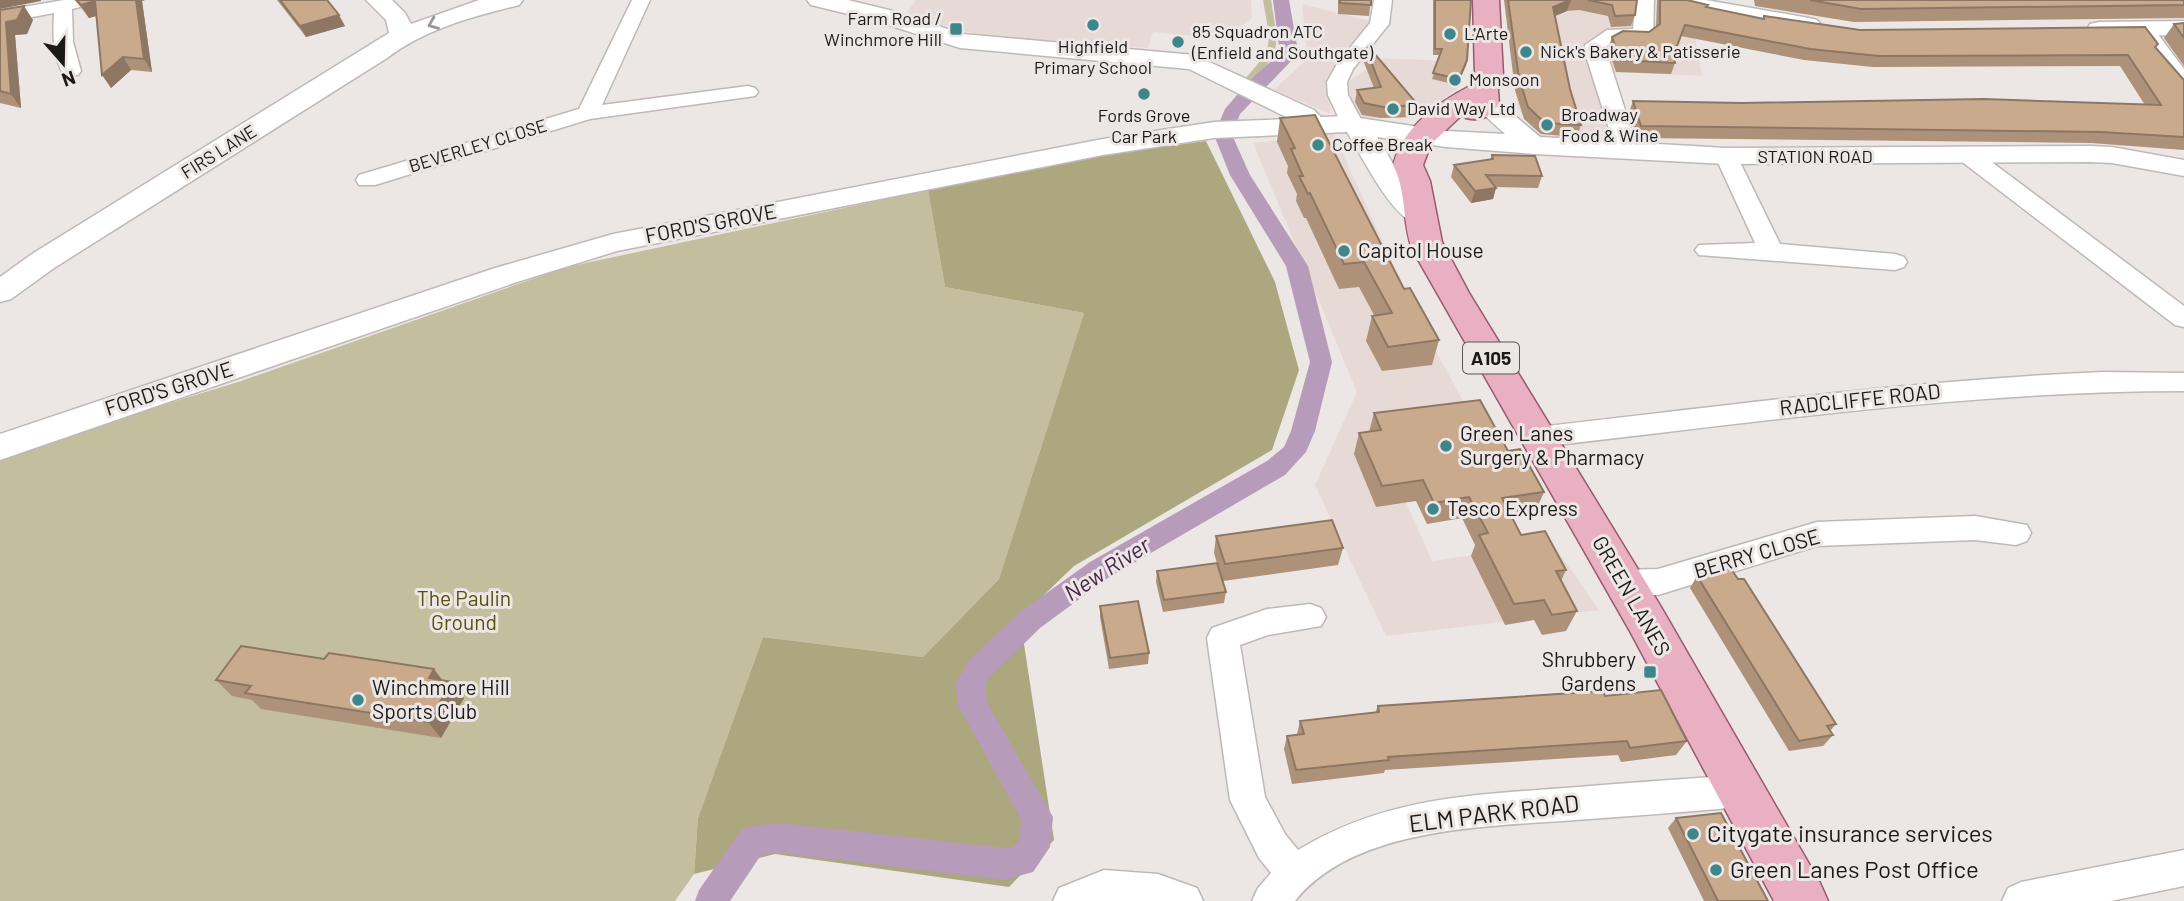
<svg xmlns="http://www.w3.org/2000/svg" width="2184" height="901" viewBox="0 0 2184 901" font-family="Barlow,sans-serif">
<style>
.built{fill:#e7d9d6}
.green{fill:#c3be9d}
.forest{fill:#ada780}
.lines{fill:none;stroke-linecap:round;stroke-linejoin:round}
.canal{fill:#b79bba;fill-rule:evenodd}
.minor-casing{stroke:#beb9b8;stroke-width:3}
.tertiary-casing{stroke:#beb9b8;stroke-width:3}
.primary-casing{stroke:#975a6f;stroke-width:3}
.minor{fill:#fff;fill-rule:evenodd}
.tertiary{fill:#fff;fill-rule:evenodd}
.primary{fill:#e9b0c4;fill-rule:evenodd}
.wall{fill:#ad9279}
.shaded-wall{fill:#8d7763}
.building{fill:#c9aa8d;stroke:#8d7763;stroke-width:2}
.oneway{stroke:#989898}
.poi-dot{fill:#3e868c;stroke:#ece6e5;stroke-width:2.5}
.labels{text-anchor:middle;stroke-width:6;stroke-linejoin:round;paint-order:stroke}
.far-poi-label{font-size:18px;fill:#1b1a19;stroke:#ece6e5;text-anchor:start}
.far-street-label{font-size:18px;fill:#1b1a19;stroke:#ece6e5}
.shield{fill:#ece6e5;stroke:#5a5756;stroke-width:2}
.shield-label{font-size:19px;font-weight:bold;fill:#1b1a19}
.street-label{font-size:21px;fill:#1b1a19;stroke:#ece6e5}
.poi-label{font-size:21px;fill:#1b1a19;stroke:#ece6e5;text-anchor:start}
.park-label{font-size:21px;fill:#5b500c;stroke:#ece6e5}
.water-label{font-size:23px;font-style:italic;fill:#4b264f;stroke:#ece6e5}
.near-street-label{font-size:24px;fill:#1b1a19;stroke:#ece6e5}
.near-poi-label{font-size:24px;fill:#1b1a19;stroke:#ece6e5;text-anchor:start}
</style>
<rect width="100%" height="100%" fill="#ece6e5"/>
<path class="built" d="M916,0h335l1,18 -26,21 -73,-7 -5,16 -141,-9 -39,-7 -62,-18z
M1519,0h120l8,20 47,10 8,46 -105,-5 20,71 -79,-5 -20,-29 -8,-54 -3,-31z
M1302,4l68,17 -43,58 4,35 -57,-24 34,-32z
M1383,58l83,4 -9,27 -34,24 -24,5h-44l-7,-36z
M1334,134l79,175 55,101 -74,66 38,85 121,-17 46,66 -213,26 -71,-151 42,-93 -104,-249z"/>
<path class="green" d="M1263,0h8c7,45 12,48 -19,83l-8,-3c31,-35 27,-34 19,-80z
M928,190l17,97 139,26 -85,266 -76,78 -160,-20 -65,181 -4,56 -19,27h-675v-442l88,-31 150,-46 329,-115z"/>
<path class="forest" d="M1206,141l69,141 24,88 -27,80 -198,116 -54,52 34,222 -45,47 -234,-33 -81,20 4,-56 65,-181 160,20 76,-78 85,-266 -139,-26 -17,-97 180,-36z"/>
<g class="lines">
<path class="canal" d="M1273,0h16l8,46 -3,12 -54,56 -8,21 18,40 58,91 24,96 -17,69 -9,21 -21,23 -177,103 -68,50 -51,50 -4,7 2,18 66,114 -3,30 -17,25 -28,8 -225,-27 -19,2 -31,46h-35l4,-11 42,-60 11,-4 28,-3 225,25 8,-1 6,-6 2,-22 -63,-114 -2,-21 13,-24 51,-48 70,-50 177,-101 17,-14 7,-16 19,-69 -24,-96 -56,-91 -16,-40 11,-26 25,-29 27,-24 2,-10z"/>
<defs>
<path id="minor" d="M64,0h30l-2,4 -20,5 1,33 8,29 -3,4h-14c-12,-18 -11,-41 -10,-62l-54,10v-12z
M632,0h18l-48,105 146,-19 7,2 3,4 -3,4 -165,23 -215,66h-16l-3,-5 3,-5 220,-66z
M1374,0h18l-3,24 -36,45 -6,13 1,13 16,30 -3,5h-16l-3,-5 -14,-30 -1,-13 10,-18 33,-41z
M1636,0h18l-1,35 -10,6 -25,-1 -13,7 33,104 -3,5h-16l-3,-5 -30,-95 -1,-11 22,-15 26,-1z
M2144,23l7,2 33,44v20l-7,-2 -43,-58z
M1726,149l8,2 3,5 43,88 115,10 9,3 3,5 -3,5 -9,3 -196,-15 -4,-5 4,-5 56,-2 -40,-87 3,-5z
M1969,149l8,2 207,155v21l-9,-2 -214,-164 -3,-5 3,-5z
M2103,372l81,1v18c-217,0 -431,32 -646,56l-10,-3 -4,-7 4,-7 10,-3c188,-21 376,-47 565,-55z
M1975,516l52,9 4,8 -4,8 -11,4 -41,-5 -158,6 -159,49 -34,1 -11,-4 -4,-9 4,-9 11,-4 34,-1 159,-47z
M1310,604l11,4 5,9 -5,9 -53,9 -28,10 25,152 20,37 13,16c86,-52 170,-55 267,-62 59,-5 117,-9 176,-13l12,4 6,12 -6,12 -12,4c-55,5 -111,9 -166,13 -87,7 -220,6 -280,81h-43l6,-13 13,-15 -12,-15 -29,-58 -23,-162 5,-10 55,-19z
M2184,850v36l-73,15h-109l6,-13 13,-6z
M1104,870l54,4 39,14 6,13h-150l6,-13z"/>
<path id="tertiary" d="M366,0h26l13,13 6,11 68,-24h44l-4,5c-47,12 -94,24 -132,53l-333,210 -43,31 -11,3v-25l32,-23 357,-221 -3,-13z
M807,0h41l41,10 74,24 231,21 120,55 7,7 25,-1 100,15 59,3 -33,-30 4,-6 9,-2 9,2 46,39 186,11 365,-2 21,1 72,13v16l-72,-13 -21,-1 -365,2 -191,-10 -89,-7 -69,-10 24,40 31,37 -4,6c-7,2 -14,4 -21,-1 -22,-16 -45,-62 -60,-87l-133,6 -111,17 -486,96 -100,31 -517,178v-26l495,-166 118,-34 490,-95 111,-17 76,-3 -101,-50 -229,-21 -87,-28 -62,-15z
M1663,0h43l103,18 8,2 4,5 -4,5 -8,2 -67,-10 -75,-17z
M2184,21v14l-85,1 -9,-2 -3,-5 3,-5 9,-2z"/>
<path id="primary" d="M1473,0h26l4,75 -5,15 1,14c-9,13 -18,18 -33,14l-3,-4 -32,30 -8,21 7,16 12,61 27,51 192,314 159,276 8,18h-54l-143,-268 -219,-384c-10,-27 -5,-58 -19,-84 10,-38 45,-63 79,-80l3,-10z"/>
</defs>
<use href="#minor" class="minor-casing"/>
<use href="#tertiary" class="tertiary-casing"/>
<use href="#primary" class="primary-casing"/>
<use href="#minor" class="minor"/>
<use href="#tertiary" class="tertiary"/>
<use href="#primary" class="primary"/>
</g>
<path class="wall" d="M75,0h70l-3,1 10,71 -21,-2 -20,18 -15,-72 -7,2z
M277,0h50l18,26 -39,11z
M1338,0h33l-2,16 -31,-2z
M1433,0h38l-4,60 -1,6 -9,19 -25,-6 8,-24h-7z
M1504,0h133l-2,15 -4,11 -20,1 -3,-11 -29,-6 -12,1 -12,5 15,73 11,36 -4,12 -36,-3 -17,-15 -9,-29z
M1657,0h30l20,7 55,12 2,-3 96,14 295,18 29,32v70l-93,-7 -454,-5 -8,-26 4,-11 109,2 403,2 -25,-39 -247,1 -69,-7 -123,-24 -7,18 1,9 -4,11 -55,-2 -8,-24 4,-11 37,-5 7,-5z
M1754,0h430v18l-330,4 -99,-16z
M0,10l33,10 -6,14 -12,1 6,73 -21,-5z
M2184,23v43l-20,-28 10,-14z
M1366,49l52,56 -3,12 -34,1 -19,-3 -7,-13 2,-12 17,-2 -11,-28z
M1280,118l124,171 35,51 -7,25 -50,6 -16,-30 6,-25 2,-1 -15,-28 -20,2 -33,-71h-2l-8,-17 1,-7 -10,-21 1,-7 -11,-24z
M1492,155l50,21 -4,12 -42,-1 -3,12 -22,4 -20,-26 3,-12 36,-5z
M1374,413l134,38 36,41 -9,21 -23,3 9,19 45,35 -5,11 16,30 -11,20 -24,4 -8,-15 -29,5 -34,-69 4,-11 -13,-27 -35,6 -11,-23 -40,6 -22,-53 5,-21 10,-1z
M1216,536l127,12 -5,17 -115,16 3,11 -2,11 -61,9 -7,-30 1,-11 60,-8 -3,-10z
M1697,576l139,148 -6,7 3,4 -10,11 -34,5 -99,-163z
M1100,606l49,47 -1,11 -39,5 -9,-52z
M216,680h226l10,2 12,16 -23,40 -180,-29 -9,-9 -20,-4z
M1605,696l82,45 -11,14 -55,7 -3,-7 -233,15 -1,3 -92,11 -8,-35 3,-13 10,-2 3,-13 75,-8 3,-7z
M1676,818l92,83h-64l-36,-73z"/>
<path class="shaded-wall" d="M0,0h41v1l-41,8z
M136,0h9l-3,1 10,71 -8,-13z
M1571,0l-4,11 -17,7 3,-11z
M95,1l8,13 -14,4 -8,-13z
M24,6l9,14 -6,14 -12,1 6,73 -10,-14 -5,-72z
M339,15l6,11 -39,11 -6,-11z
M123,57l8,13 -20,18 -9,-13z
M1496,188l-3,11 -22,4 4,-12z
M434,669l12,16 -17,-7z
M452,682l12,16 -23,40 -13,-16z"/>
<path class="building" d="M76,0h60l8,59 -21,-2 -21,18 -7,-74 -14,4z
M280,0h47l12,15 -39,11z
M1340,0h31v5l-31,-2z
M1435,0h36l-4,60 -8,19 -26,-6 9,-24h-7z
M1508,0h62l-17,7 17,82 11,36 -36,-2 -17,-16 -9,-29z
M1588,0h49l-2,15 -20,1 -3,-11z
M1660,0h27l21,5 -2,2 58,12v-3l96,14 285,-3 13,17 -3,3 29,33v57l-84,-5 -459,-6 -8,-25 109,2 242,-4 177,6 -33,-50 -249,1 -69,-7 -125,-24 -11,29 1,9 -55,-3 -8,-23 11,-6 26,1 11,-8z
M1810,0h374v5l-323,4z
M24,6l-7,14 -11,2 5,72 -11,-3v-81z
M2184,23v15l-10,-14z
M1368,46l50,59 -35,2 -19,-4 -7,-13 24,-3 -15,-38z
M1315,115l89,174 6,-1 29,52 -51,7 -16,-31 20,-3 -28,-51 -20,2 -34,-71 -2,1 -9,-18h4l-12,-27 4,-1 -15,-30z
M1492,155l43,1 7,20 -56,-1 10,13 -21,3 -21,-26 39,-6z
M1480,400l28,51 12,-2 24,43 -42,6 19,37 24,-4 21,39 -10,1 21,40 -25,4 -8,-15 -30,4 -35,-69 9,-2 -19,-36 -35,6 -11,-23 -41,6 -23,-53 22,-3 -7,-17z
M1332,520l11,28 -118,16 -9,-28z
M1217,563l9,29 -62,8 -7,-29z
M1731,569l7,10h6l92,145 -9,2 6,9 -34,6 -102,-165z
M1138,601l11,52 -39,5 -10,-52z
M241,646l83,13 5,-6 105,16 -5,9 23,4 -24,40 -183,-29 6,-7 -35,-6z
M1661,690l26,51 -57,7 -3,-7 -239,16 1,3 -93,10 -9,-34 17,-2 -4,-13 79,-9 -1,-6 225,-15 2,5z
M1721,813l47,88h-50l-42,-83z"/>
<defs><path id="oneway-chevron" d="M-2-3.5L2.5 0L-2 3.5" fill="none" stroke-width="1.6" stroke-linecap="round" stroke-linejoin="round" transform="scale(1.75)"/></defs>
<use class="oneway" href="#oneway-chevron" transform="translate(433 24) rotate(158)"/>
<g class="poi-dot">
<circle cx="1093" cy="25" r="7"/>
<rect x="949" y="22" width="14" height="14" rx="3.5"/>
<circle cx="1450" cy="34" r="7"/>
<circle cx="1178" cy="42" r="7"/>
<circle cx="1526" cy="52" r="7"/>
<circle cx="1455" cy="80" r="7"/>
<circle cx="1144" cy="94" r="7"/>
<circle cx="1393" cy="109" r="7"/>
<circle cx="1547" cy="125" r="7"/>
<circle cx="1318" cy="145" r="7"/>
<circle cx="1344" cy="251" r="7"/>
<circle cx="1446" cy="446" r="7"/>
<circle cx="1433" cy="509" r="7"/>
<rect x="1643" y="665" width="14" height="14" rx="3.5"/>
<circle cx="358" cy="700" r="7"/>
<circle cx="1693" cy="834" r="7"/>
<circle cx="1716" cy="870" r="7"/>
</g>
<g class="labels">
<g class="far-poi-label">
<text x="942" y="25" text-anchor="end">Farm Road /<tspan x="942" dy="21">Winchmore Hill</tspan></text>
<text x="1192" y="38">85 Squadron ATC<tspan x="1192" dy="21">(Enfield and Southgate)</tspan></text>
<text x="1464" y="40">L'Arte</text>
<text x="1093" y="53" text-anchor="middle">Highfield<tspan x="1093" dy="21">Primary School</tspan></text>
<text x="1540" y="58">Nick's Bakery &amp; Patisserie</text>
<text x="1469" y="86">Monsoon</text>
<text x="1407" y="115">David Way Ltd</text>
<text x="1561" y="121">Broadway<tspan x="1561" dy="21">Food &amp; Wine</tspan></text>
<text x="1144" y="122" text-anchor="middle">Fords Grove<tspan x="1144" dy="21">Car Park</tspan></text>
<text x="1332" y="151">Coffee Break</text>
</g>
<g class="far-street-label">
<text transform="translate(478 146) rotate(-17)" y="6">BEVERLEY CLOSE</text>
<text transform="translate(219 152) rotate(-32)" y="6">FIRS LANE</text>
<text x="1815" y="163">STATION ROAD</text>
</g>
<rect class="shield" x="1463" y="342.5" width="56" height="31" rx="5"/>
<g class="shield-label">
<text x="1491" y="365">A105</text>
</g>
<g class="street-label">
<text transform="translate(711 224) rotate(-11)" y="7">FORD'S GROVE</text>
<text transform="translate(169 389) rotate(-18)" y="7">FORD'S GROVE</text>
<text transform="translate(1860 400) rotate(-6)" y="7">RADCLIFFE ROAD</text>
<text transform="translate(1757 554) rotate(-16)" y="7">BERRY CLOSE</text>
<text transform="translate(1631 596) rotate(60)" y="7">GREEN LANES</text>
</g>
<g class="poi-label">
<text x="1358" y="258">Capitol House</text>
<text x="1460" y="441">Green Lanes<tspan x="1460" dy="24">Surgery &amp; Pharmacy</tspan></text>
<text x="1447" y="516">Tesco Express</text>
<text x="1636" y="667" text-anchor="end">Shrubbery<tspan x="1636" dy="24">Gardens</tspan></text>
<text x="372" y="695">Winchmore Hill<tspan x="372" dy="24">Sports Club</tspan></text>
</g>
<g class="park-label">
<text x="464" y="606">The Paulin<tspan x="464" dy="24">Ground</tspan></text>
</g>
<g class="water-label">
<text transform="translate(1107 569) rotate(-33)" y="8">New River</text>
</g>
<g class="near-street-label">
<text transform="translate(1494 814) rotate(-7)" y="8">ELM PARK ROAD</text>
</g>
<g class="near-poi-label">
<text x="1707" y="842">Citygate insurance services</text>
<text x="1730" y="878">Green Lanes Post Office</text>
</g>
</g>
<g transform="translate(63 63) rotate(160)" stroke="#ece6e5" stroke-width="5" paint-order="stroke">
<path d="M0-5L12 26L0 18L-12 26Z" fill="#1b1a19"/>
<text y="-10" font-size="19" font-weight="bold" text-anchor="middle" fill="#1b1a19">N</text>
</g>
</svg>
